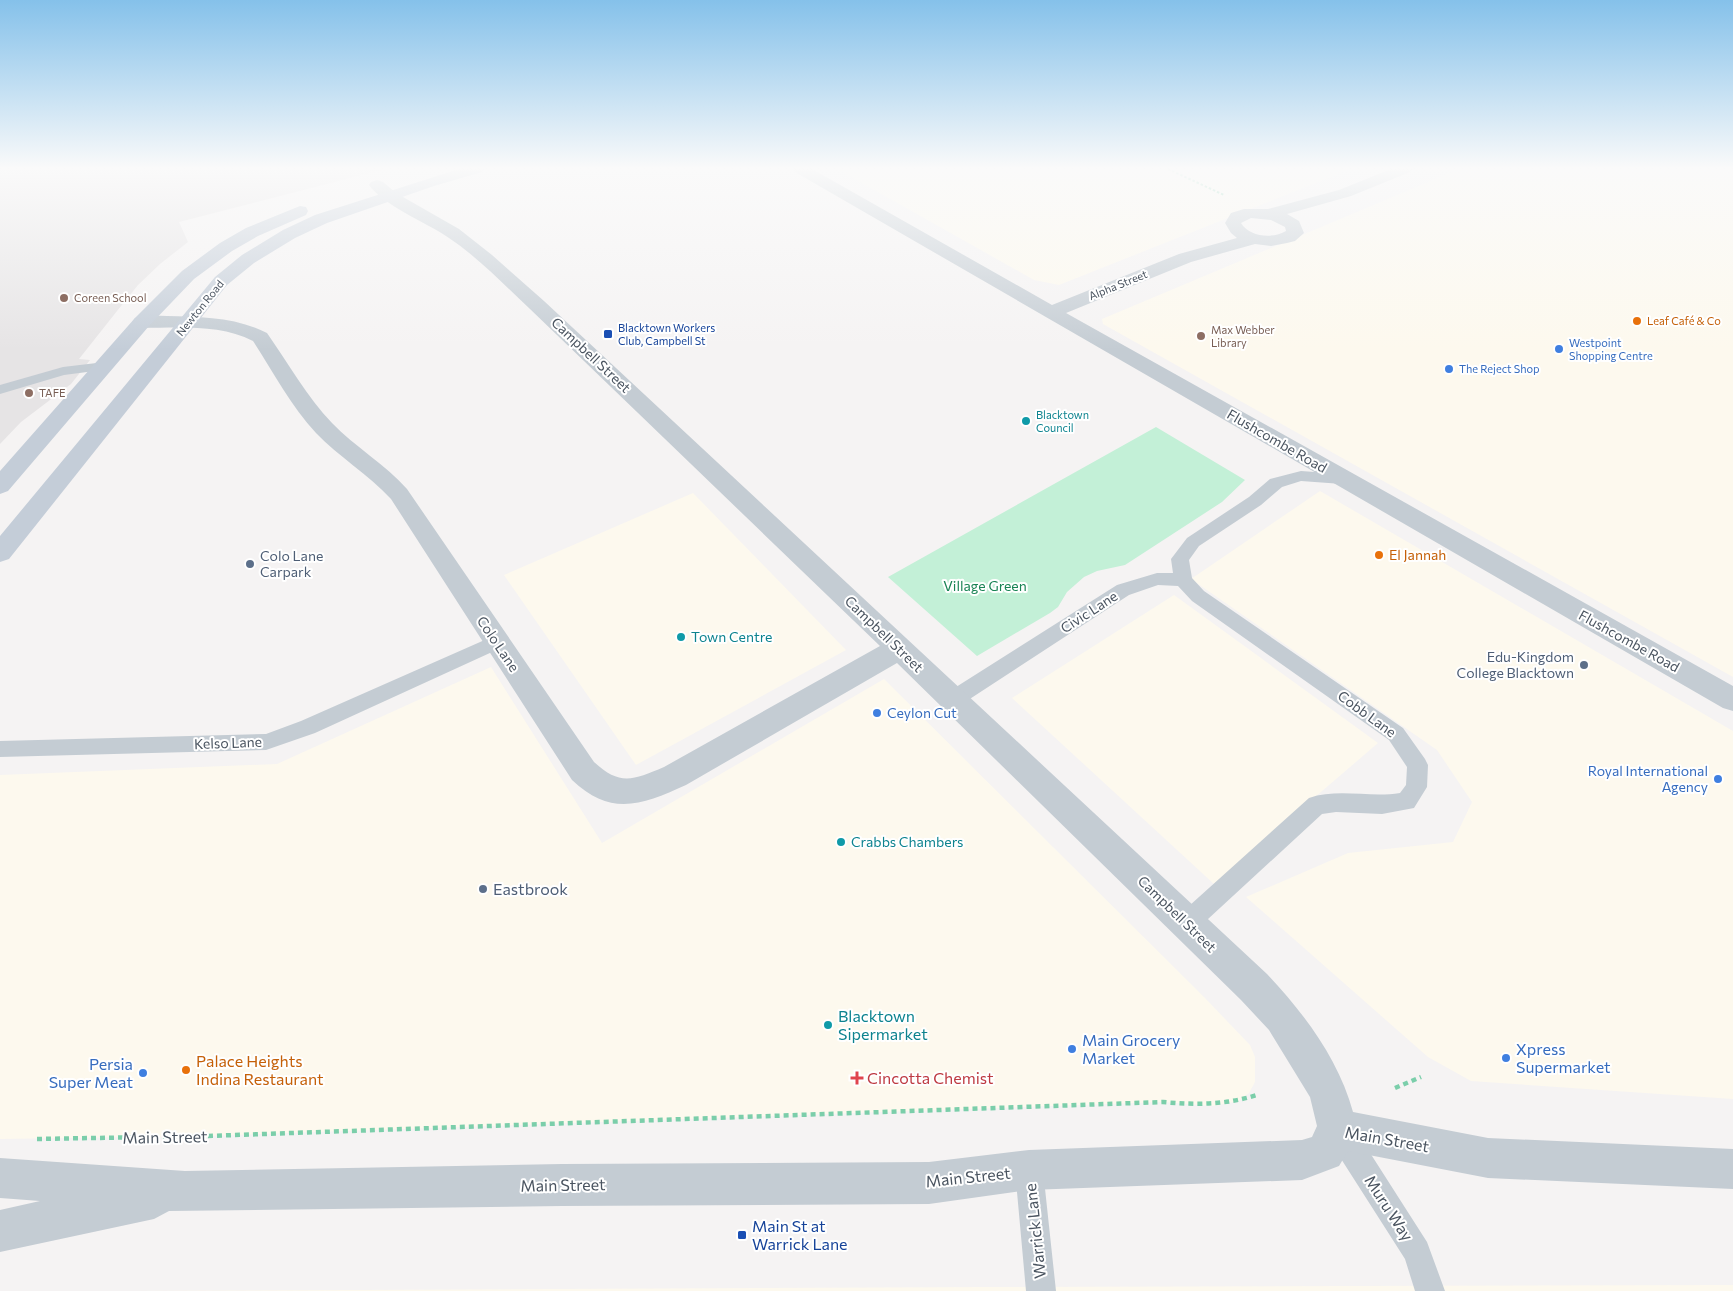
<svg xmlns="http://www.w3.org/2000/svg" width="1733" height="1291" viewBox="0 0 1733 1291" font-family="Commissioner,sans-serif">
<style>
.commercial{fill:#fdf9ee}
.education{fill:#e6e4e5}
.green{fill:#c3f0d7}
.lines{fill:none;stroke-linecap:round;stroke-linejoin:round}
.path-far1{stroke:#7bceaa;stroke-width:2;stroke-dasharray:2.5 2;stroke-linecap:butt}
.path{stroke:#7bceaa;stroke-width:4.5;stroke-dasharray:5 4;stroke-linecap:butt}
.service{fill:#c4ccd3;fill-rule:evenodd}
.minor{fill:#c4ccd3;fill-rule:evenodd}
.secondary{fill:#c4cdd8;fill-rule:evenodd}
.education-dot{fill:#8d6e63;stroke:#fff;stroke-width:2}
.food-dot{fill:#e8710a;stroke:#fff;stroke-width:2}
.transit-dot{fill:#1a4fb4;stroke:#fff;stroke-width:2}
.shop-dot{fill:#3f7fe0;stroke:#fff;stroke-width:2}
.culture-dot{fill:#0f9aa8;stroke:#fff;stroke-width:2}
.service-dot{fill:#5c6f8a;stroke:#fff;stroke-width:2}
.health-dot{fill:#e0444e;stroke:#fff;stroke-width:2}
.labels{text-anchor:middle;stroke-width:4;stroke-linejoin:round;paint-order:stroke}
.far-street-label{font-size:11px;fill:#4a5460;stroke:#fff}
.far-education-label{font-size:11px;fill:#785e54;stroke:#fff;text-anchor:start}
.far-food-label{font-size:11px;fill:#c56008;stroke:#fff;text-anchor:start}
.far-transit-label{font-size:11px;fill:#164399;stroke:#fff;text-anchor:start}
.far-shop-label{font-size:11px;fill:#366cbe;stroke:#fff;text-anchor:start}
.far-culture-label{font-size:11px;fill:#0d838f;stroke:#fff;text-anchor:start}
.street-label{font-size:14px;fill:#4a5460;stroke:#fff}
.food-label{font-size:14px;fill:#c56008;stroke:#fff;text-anchor:start}
.service-label{font-size:14px;fill:#4e5e75;stroke:#fff;text-anchor:start}
.park-label{font-size:14px;fill:#198354;stroke:#fff}
.culture-label{font-size:14px;fill:#0d838f;stroke:#fff;text-anchor:start}
.shop-label{font-size:14px;fill:#366cbe;stroke:#fff;text-anchor:start}
.near-service-label{font-size:16px;fill:#4e5e75;stroke:#fff;text-anchor:start}
.near-culture-label{font-size:16px;fill:#0d838f;stroke:#fff;text-anchor:start}
.near-shop-label{font-size:16px;fill:#366cbe;stroke:#fff;text-anchor:start}
.near-food-label{font-size:16px;fill:#c56008;stroke:#fff;text-anchor:start}
.near-health-label{font-size:16px;fill:#be3a42;stroke:#fff;text-anchor:start}
.near-street-label{font-size:16px;fill:#4a5460;stroke:#fff}
.near-transit-label{font-size:16px;fill:#164399;stroke:#fff;text-anchor:start}
</style>
<rect width="100%" height="100%" fill="#f5f3f3"/>
<path class="commercial" d="M837,169h514l-292,116 -25,-5z
M1459,169h274v508l-630,-353 -1,-5z
M1320,491l413,240v368l-262,-18 -43,-24 -182,-160 102,-44 105,-11 19,-40 -35,-52 -246,-171z
M693,493l153,157 -210,115 -132,-190z
M1174,595l204,148 -164,141 -202,-186z
M491,667l111,176 282,-164 320,318 46,48 5,12v25l-6,11 -10,8 -26,5 -50,-4 -955,34 -208,3v-364l277,-11z
M1733,1285v6h-1605l861,-4z"/>
<path class="education" d="M0,169h385l-206,53 9,20 -28,22 -22,21 -21,26 -38,48 11,1 -19,24 -50,38 -21,22z"/>
<path class="green" d="M1156,427l89,53 -23,22 -97,63 -28,6 -13,6 -17,15 -9,15 -8,6 -73,43 -89,-79z"/>
<g class="lines">
<path class="path-far1" d="M1168,169l56,26"/>
<path class="path" d="M1395,1088l26,-11
M37,1139l171,-3 955,-34c33,3 62,3 94,-7"/>
<path class="service" d="M105,362l7,4 -2,3 -46,6 -64,19v-9l63,-18z
M1301,471l41,3 6,1 2,4 -2,4 -6,1 -41,-3 -19,6 -21,18 -62,41 -10,14 3,18 12,13 199,137 22,31 3,6 -1,22 -13,21 -32,6 -46,-2 -14,2 -127,117 -8,3 -8,-3 -4,-8 4,-8 130,-117c29,-10 61,0 91,-5l6,-8 1,-18 -18,-27 -197,-139 -14,-15 -20,-1 -29,10 -170,111 -7,2 -7,-2 -3,-6 3,-6 172,-109 40,-12h16l-2,-14 16,-21 62,-41 21,-18z
M496,635l7,2 2,5 -2,5 -188,86 -49,17 -266,7v-16l266,-7 35,-13z
M1339,1116l10,4 78,122 18,49h-30l-10,-32 -76,-119 -4,-10 4,-10z
M1029,1156l10,4 4,10 13,121h-30l-11,-121 4,-10z"/>
<path class="minor" d="M792,169h20l240,136 127,-51 58,-16 -6,-5 -6,-10 6,-10 13,-4h24l71,-19 52,-21h22l-3,3 -59,24 -64,18 12,7 5,12 -9,8 -8,2 -16,3 -16,-2 -64,18 -125,51 667,373v25l-10,-3 -928,-536zM1251,218l20,2 14,7 1,4c-13,8 -37,6 -45,-8z
M377,180l6,2 13,11 63,36 33,26 52,46 723,673c37,39 72,86 86,138l135,26 245,11v40l-245,-11 -140,-27 -9,15 -37,14 -273,10 -100,14 -367,2 -393,5 -15,8 -154,33v-42l40,-9 -40,-3v-40l185,13 377,-7 367,-2 100,-12 273,-10 10,-3 5,-11 -7,-29 -41,-67 -28,-30 -344,-337 -211,122c-44,20 -75,32 -114,-5l-181,-281c-23,-25 -52,-42 -75,-66 -25,-27 -43,-61 -63,-92 -33,-17 -75,-13 -111,-13l-7,-2 -3,-4 3,-4c10,-3 21,-2 32,-2 34,1 69,1 100,17 21,30 40,64 65,90 23,24 53,41 75,66l187,273c26,24 39,18 70,5l216,-121 -350,-337c-27,-25 -53,-53 -84,-73 -21,-14 -63,-31 -77,-51l2,-3z"/>
<path class="secondary" d="M459,169h26l-3,3 -48,14 -107,37 -32,15 -41,25 -27,22 -218,274 -9,3v-26l215,-259 27,-22 41,-25 32,-15z
M300,206l6,1 2,4 -2,4 -48,21 -26,15 -38,28 -45,47 -141,165 -8,3v-23l135,-153 47,-47 38,-28 26,-15z"/>
</g>
<linearGradient id="sky" x2="0" y2="1"><stop stop-color="#85c1ea"/><stop offset="0.48" stop-color="#fafafa"/><stop offset="1" stop-color="#fafafa" stop-opacity="0"/></linearGradient>
<rect width="1733" height="350" fill="url(#sky)"/>
<g class="education-dot">
<circle cx="64" cy="298" r="5"/>
<circle cx="1201" cy="336" r="5"/>
<circle cx="29" cy="393" r="5"/>
</g>
<g class="food-dot">
<circle cx="1637" cy="321" r="5"/>
<circle cx="1379" cy="555" r="5"/>
<circle cx="186" cy="1070" r="5"/>
</g>
<g class="transit-dot">
<rect x="603" y="329" width="10" height="10" rx="2.5"/>
<rect x="737" y="1230" width="10" height="10" rx="2.5"/>
</g>
<g class="shop-dot">
<circle cx="1559" cy="349" r="5"/>
<circle cx="1449" cy="369" r="5"/>
<circle cx="877" cy="713" r="5"/>
<circle cx="1718" cy="779" r="5"/>
<circle cx="1072" cy="1049" r="5"/>
<circle cx="1506" cy="1058" r="5"/>
<circle cx="143" cy="1073" r="5"/>
</g>
<g class="culture-dot">
<circle cx="1026" cy="421" r="5"/>
<circle cx="681" cy="637" r="5"/>
<circle cx="841" cy="842" r="5"/>
<circle cx="828" cy="1025" r="5"/>
</g>
<g class="service-dot">
<circle cx="250" cy="564" r="5"/>
<circle cx="1584" cy="665" r="5"/>
<circle cx="483" cy="889" r="5"/>
</g>
<path class="health-dot" d="M854.5 1070.5h5v5h5v5h-5v5h-5v-5h-5v-5h5z"/>
<g class="labels">
<g class="far-street-label">
<text transform="translate(1118 285) rotate(-22)" y="4">Alpha Street</text>
<text transform="translate(200 308) rotate(-51)" y="4">Newton Road</text>
</g>
<g class="far-education-label">
<text x="74" y="302">Coreen School</text>
<text x="1211" y="334">Max Webber<tspan x="1211" dy="13">Library</tspan></text>
<text x="39" y="397">TAFE</text>
</g>
<g class="far-food-label">
<text x="1647" y="325">Leaf Café &amp; Co</text>
</g>
<g class="far-transit-label">
<text x="618" y="332">Blacktown Workers<tspan x="618" dy="13">Club, Campbell St</tspan></text>
</g>
<g class="far-shop-label">
<text x="1569" y="347">Westpoint<tspan x="1569" dy="13">Shopping Centre</tspan></text>
<text x="1459" y="373">The Reject Shop</text>
</g>
<g class="far-culture-label">
<text x="1036" y="419">Blacktown<tspan x="1036" dy="13">Council</tspan></text>
</g>
<g class="street-label">
<text transform="translate(591 355) rotate(43)" y="5">Campbell Street</text>
<text transform="translate(1277 441) rotate(30)" y="5">Flushcombe Road</text>
<text transform="translate(1089 612) rotate(-33)" y="5">Civic Lane</text>
<text transform="translate(884 634) rotate(44)" y="5">Campbell Street</text>
<text transform="translate(1629 641) rotate(29)" y="5">Flushcombe Road</text>
<text transform="translate(498 644) rotate(56)" y="5">Colo Lane</text>
<text transform="translate(1367 714) rotate(36)" y="5">Cobb Lane</text>
<text transform="translate(228 743) rotate(-2)" y="5">Kelso Lane</text>
<text transform="translate(1177 914) rotate(44)" y="5">Campbell Street</text>
</g>
<g class="food-label">
<text x="1389" y="560">El Jannah</text>
</g>
<g class="service-label">
<text x="260" y="561">Colo Lane<tspan x="260" dy="16">Carpark</tspan></text>
<text x="1574" y="662" text-anchor="end">Edu-Kingdom<tspan x="1574" dy="16">College Blacktown</tspan></text>
</g>
<g class="park-label">
<text x="985" y="591">Village Green</text>
</g>
<g class="culture-label">
<text x="691" y="642">Town Centre</text>
<text x="851" y="847">Crabbs Chambers</text>
</g>
<g class="shop-label">
<text x="887" y="718">Ceylon Cut</text>
<text x="1708" y="776" text-anchor="end">Royal International<tspan x="1708" dy="16">Agency</tspan></text>
</g>
<g class="near-service-label">
<text x="493" y="895">Eastbrook</text>
</g>
<g class="near-culture-label">
<text x="838" y="1022">Blacktown<tspan x="838" dy="18">Sipermarket</tspan></text>
</g>
<g class="near-shop-label">
<text x="1082" y="1046">Main Grocery<tspan x="1082" dy="18">Market</tspan></text>
<text x="1516" y="1055">Xpress<tspan x="1516" dy="18">Supermarket</tspan></text>
<text x="133" y="1070" text-anchor="end">Persia<tspan x="133" dy="18">Super Meat</tspan></text>
</g>
<g class="near-food-label">
<text x="196" y="1067">Palace Heights<tspan x="196" dy="18">Indina Restaurant</tspan></text>
</g>
<g class="near-health-label">
<text x="867" y="1084">Cincotta Chemist</text>
</g>
<g class="near-street-label">
<text transform="translate(165 1137) rotate(-1)" y="6">Main Street</text>
<text transform="translate(1387 1139) rotate(10)" y="6">Main Street</text>
<text transform="translate(968 1177) rotate(-6)" y="6">Main Street</text>
<text transform="translate(563 1185) rotate(-1)" y="6">Main Street</text>
<text transform="translate(1389 1208) rotate(57)" y="6">Muru Way</text>
<text transform="translate(1035 1231) rotate(-96)" y="6">Warrick Lane</text>
</g>
<g class="near-transit-label">
<text x="752" y="1232">Main St at<tspan x="752" dy="18">Warrick Lane</tspan></text>
</g>
</g>
</svg>
